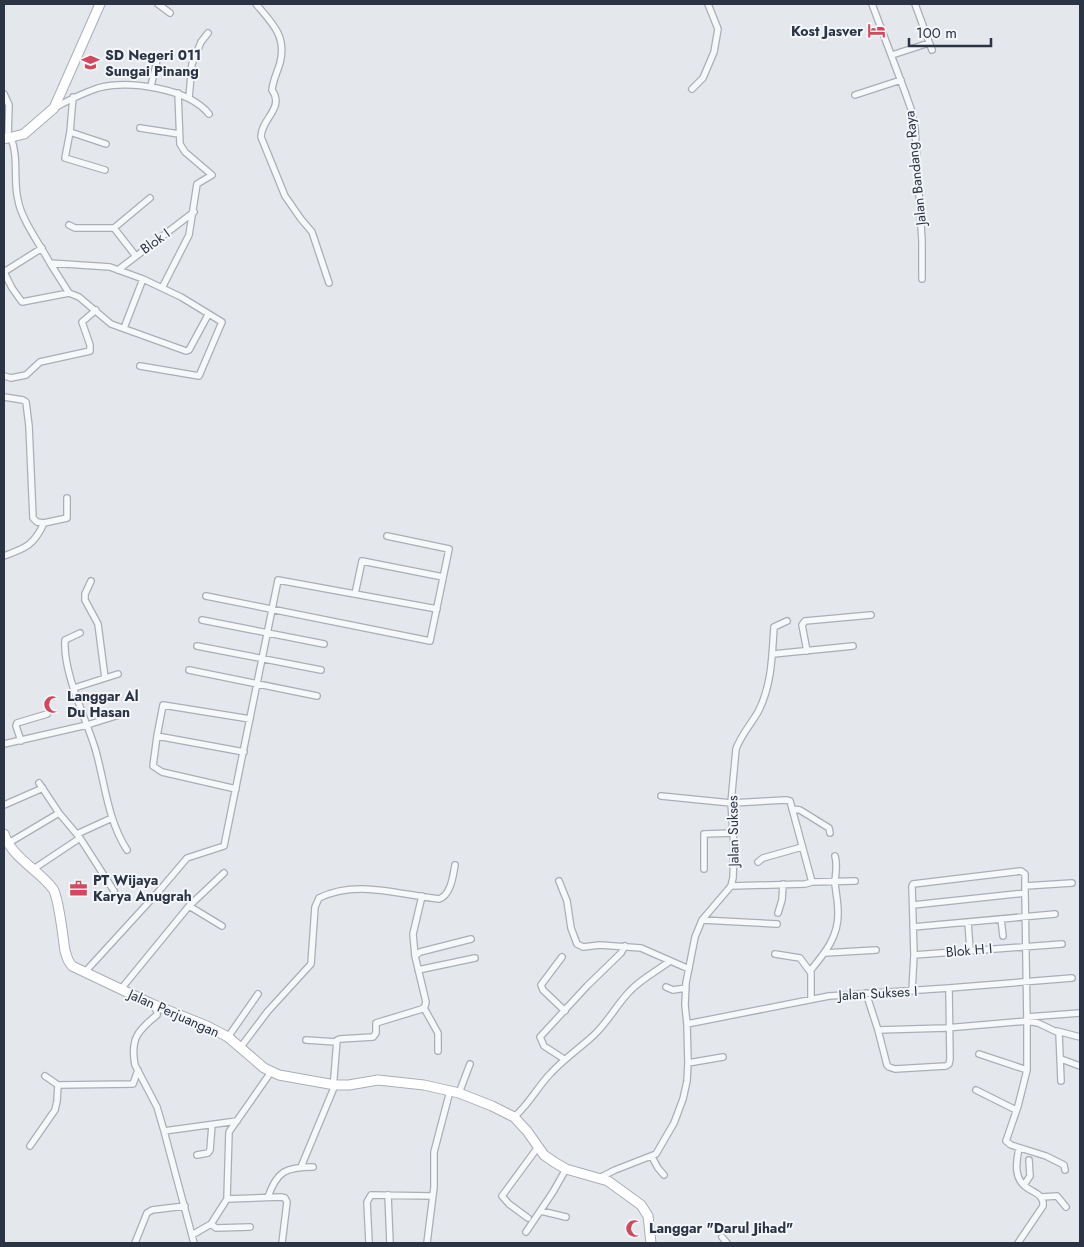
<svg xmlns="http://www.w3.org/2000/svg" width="1084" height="1247" viewBox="0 0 1084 1247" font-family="Jost,sans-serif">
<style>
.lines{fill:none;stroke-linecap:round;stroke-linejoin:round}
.street-casing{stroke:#a9aeb7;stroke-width:8}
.secondary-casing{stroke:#a9aeb7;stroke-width:11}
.street{stroke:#f7f8fa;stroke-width:5.5}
.secondary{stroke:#fff;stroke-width:9}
.labels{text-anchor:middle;stroke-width:4;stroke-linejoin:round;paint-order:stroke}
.poi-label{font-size:14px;font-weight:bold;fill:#2b3445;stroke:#f4f6f9;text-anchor:start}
.street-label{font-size:14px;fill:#2b3445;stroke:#f4f6f9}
</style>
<rect width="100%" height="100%" fill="#e4e7ec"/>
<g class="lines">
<defs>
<path id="street" d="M158,4l12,9
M256,4c16,19 31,32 24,59 -3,10 -7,17 -8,27 13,18 -11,29 -11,47l24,59 16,23 11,13 17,51
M872,4l33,88 6,17 4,20 7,112v38
M915,4l17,46
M892,55l37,-12
M151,86l7,-30
M692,89l11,-11 11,-26 4,-23 -10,-25
M4,94l5,11 -1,33
M855,95l46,-15
M73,97l-3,35 -5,26 40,12
M189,98l3,-34 9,-22 7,-9
M56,107c13,-7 27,-14 42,-19 31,-8 90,0 111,26
M140,128l39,6
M70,132l36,12
M11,138c8,20 2,42 7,62 3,19 23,46 32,63l60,4 33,12 38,18 41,25 -23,54 -59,-10
M69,225l6,3h39l21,27
M114,228l36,-30
M42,248l-38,24 8,16 10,14 47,-9 -19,-30
M118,270l76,-58
M162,288l27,-53 8,-51 15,-9 -27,-23 -5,-8 -2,-51
M69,293l10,4 32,27 75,27 3,-1 19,-35
M124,328l19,-49
M4,376l7,2 15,-3 14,-13 50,-11v-6l-8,-23 14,-12
M4,397l19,3 3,2 3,24 4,92 4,4 7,1c-10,22 -18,25 -40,33
M44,523l23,-5v-20
M91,581l-6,13v6l13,24 7,54
M355,594l7,-33 81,16
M206,596l224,45 19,-92 -62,-13
M202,620l122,24
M80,633l-15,7c-2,33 20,76 30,108 10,34 12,71 32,102
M197,646l124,24
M807,651l-5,-26 3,-4 66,-6
M773,654l80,-8
M189,670l128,26
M74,688l44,-14
M157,736l6,-31 87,14
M21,741l-5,-15 1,-3 30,-9
M4,744l83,-19 32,-10
M39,783l20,30 21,25 34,53
M236,789l-74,-17 -9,-6 4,-30 87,16
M661,796l70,7 55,-3 4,1 22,81 -7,2 -74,2
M4,805l39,-17
M792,809l8,1 29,18 1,5
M77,834l35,-16
M7,844l52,-31
M758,862l5,-4 39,-11
M704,869v-35l29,-1
M32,870l48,-32
M559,881l8,20 4,27 6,16 6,3 17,-2 41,3 48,21
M812,882l43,-1
M1025,886l47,-3
M189,906l33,20
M778,913l4,-13 1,-16
M1001,919l2,17
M702,920l75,4
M968,922l2,28
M913,927l142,-13
M825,953l51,-3
M775,954l25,4 11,15v25
M914,955l148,-11
M415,956l5,-4 51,-13
M562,957l-21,28 2,5 22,21
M418,970l57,-12
M810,971c15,-18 29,-35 28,-59 0,-10 -2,-19 -3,-28 0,-10 3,-18 0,-28
M85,972l74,-81 28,-33 37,-12 54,-266 159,29
M666,987l7,3 13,-2
M121,989l68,-83 35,-33
M912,991l2,-36 -2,-69 1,-2 108,-13 4,3v19
M866,993l12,37 68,-2 81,-7 -2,-128 -112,12
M153,1006l4,5v4c-19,15 -27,24 -22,50l22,42 7,24
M424,1008l14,25v18
M1027,1017l53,-4
M687,1024l142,-28 120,-8 123,-10
M878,1030l9,35 2,2 6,2 51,-3 3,-2 1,-5 -1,-71
M1057,1031l23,6
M228,1037l30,-43
M306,1040l30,2
M240,1048l28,-37 43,-47 4,-57 4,-9c37,-19 81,-3 120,1 12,-4 14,-23 16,-34
M979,1054l48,16
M564,1059l-20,-13 -4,-9 47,-51 34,-33 4,-7
M1061,1059l19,7
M688,1063l35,-6
M45,1076l13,9 75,-1 5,-14
M1061,1081l-2,-48 -21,-10 -11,-2v49l-9,36 -12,35 5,4 35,11 18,9 1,5
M976,1090l40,20
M459,1093l11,-29
M514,1117c15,-12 23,-30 37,-44 13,-14 29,-25 43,-38 14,-13 23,-31 36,-44 11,-12 27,-20 40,-30
M30,1146l25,-36 2,-9 1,-16
M197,1155l11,-2 2,-3 2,-25
M652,1157l6,11 6,7
M301,1167l32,-77 4,-50 3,-1 33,-2 3,-4v-10l46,-14 3,-3 1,-4 -11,-46 -2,-22 9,-38
M599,1178l16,-8 41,-16 18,-31 9,-24 4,-18 1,-18 -1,-39 -2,-19 1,-22 9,-46 7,-17 29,-34 2,-8 1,-31 -3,-44 5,-54c5,-14 15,-25 22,-37 14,-27 14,-56 16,-85l13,-6
M1024,1185l6,-9 -1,-16
M388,1195l2,48
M268,1197c9,-26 18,-30 45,-30
M1042,1197l15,-1 9,11
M227,1199l54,-2 4,1 2,4 -5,41
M541,1211l25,6
M528,1218l-19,-14 -7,-8 36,-49
M211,1224l5,4 34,-1
M526,1232l27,-40 13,-23
M192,1235l19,-11 16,-25 2,-67 42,-60
M722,1237l5,6
M369,1242l-2,-40 4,-7 61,1
M135,1243l12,-30 5,-3 33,-4
M194,1243l-30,-112 73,-10
M427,1243l7,-56v-35l16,-61
M1018,1243l25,-37v-4c-2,-8 -8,-9 -14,-13 -16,-9 -13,-26 -10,-41"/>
<path id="secondary" d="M4,139l20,-5 30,-26 46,-104
M4,834c9,25 34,35 49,55 6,9 10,49 12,62l3,9 4,6 80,38 55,22 21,11 36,31 15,7 56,10h14l29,-5 46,5 35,8 33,13 22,11 13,14 17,24 10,7 12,7 42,12 33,24 7,11 3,27"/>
</defs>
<use href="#street" class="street-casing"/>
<use href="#secondary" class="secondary-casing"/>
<use href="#street" class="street"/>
<use href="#secondary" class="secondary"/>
</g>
<defs>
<symbol id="hotel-bare" viewBox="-9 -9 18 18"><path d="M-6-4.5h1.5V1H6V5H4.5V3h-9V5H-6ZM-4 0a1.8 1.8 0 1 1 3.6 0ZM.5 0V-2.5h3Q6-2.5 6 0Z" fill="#d1495b" stroke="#f4f6f9" stroke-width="2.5" paint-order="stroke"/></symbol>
<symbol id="school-bare" viewBox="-9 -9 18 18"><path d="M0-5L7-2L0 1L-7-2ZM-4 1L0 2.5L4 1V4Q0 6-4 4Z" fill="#d1495b" stroke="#f4f6f9" stroke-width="2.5" paint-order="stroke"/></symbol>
<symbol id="mosque-bare" viewBox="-9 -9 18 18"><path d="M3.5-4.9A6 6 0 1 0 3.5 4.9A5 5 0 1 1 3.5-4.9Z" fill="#d1495b" stroke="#f4f6f9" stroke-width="2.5" paint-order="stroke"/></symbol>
<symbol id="office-bare" viewBox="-9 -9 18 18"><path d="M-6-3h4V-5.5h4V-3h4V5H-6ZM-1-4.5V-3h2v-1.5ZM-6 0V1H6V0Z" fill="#d1495b" stroke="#f4f6f9" stroke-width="2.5" paint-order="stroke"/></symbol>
</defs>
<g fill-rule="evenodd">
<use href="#hotel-bare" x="864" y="18" width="25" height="25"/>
<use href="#school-bare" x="78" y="50" width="25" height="25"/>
<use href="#mosque-bare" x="40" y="692" width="25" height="25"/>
<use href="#office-bare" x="66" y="876" width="25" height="25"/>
<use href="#mosque-bare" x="622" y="1216" width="25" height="25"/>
</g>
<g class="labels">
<g class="poi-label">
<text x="863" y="36" text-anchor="end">Kost Jasver</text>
<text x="105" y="60">SD Negeri 011<tspan x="105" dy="16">Sungai Pinang</tspan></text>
<text x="67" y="701">Langgar Al<tspan x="67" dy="16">Du Hasan</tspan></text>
<text x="93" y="885">PT Wijaya<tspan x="93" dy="16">Karya Anugrah</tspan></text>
<text x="649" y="1233">Langgar "Darul Jihad"</text>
</g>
<g class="street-label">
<text transform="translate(915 168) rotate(-96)" y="5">Jalan Bandang Raya</text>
<text transform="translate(155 241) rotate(-36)" y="5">Blok I</text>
<text transform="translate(733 831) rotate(-91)" y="5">Jalan Sukses</text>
<text transform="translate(969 950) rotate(-5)" y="5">Blok H I</text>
<text transform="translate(878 993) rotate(-3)" y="5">Jalan Sukses I</text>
<text transform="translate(174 1013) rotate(24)" y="5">Jalan Perjuangan</text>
</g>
</g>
<rect width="1084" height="1247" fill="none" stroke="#2b3445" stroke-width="10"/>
<path d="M909 38v8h82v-8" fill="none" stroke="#2b3445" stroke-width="2.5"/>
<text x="916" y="38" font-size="15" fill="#2b3445" stroke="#f4f6f9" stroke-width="4" paint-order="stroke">100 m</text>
</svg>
